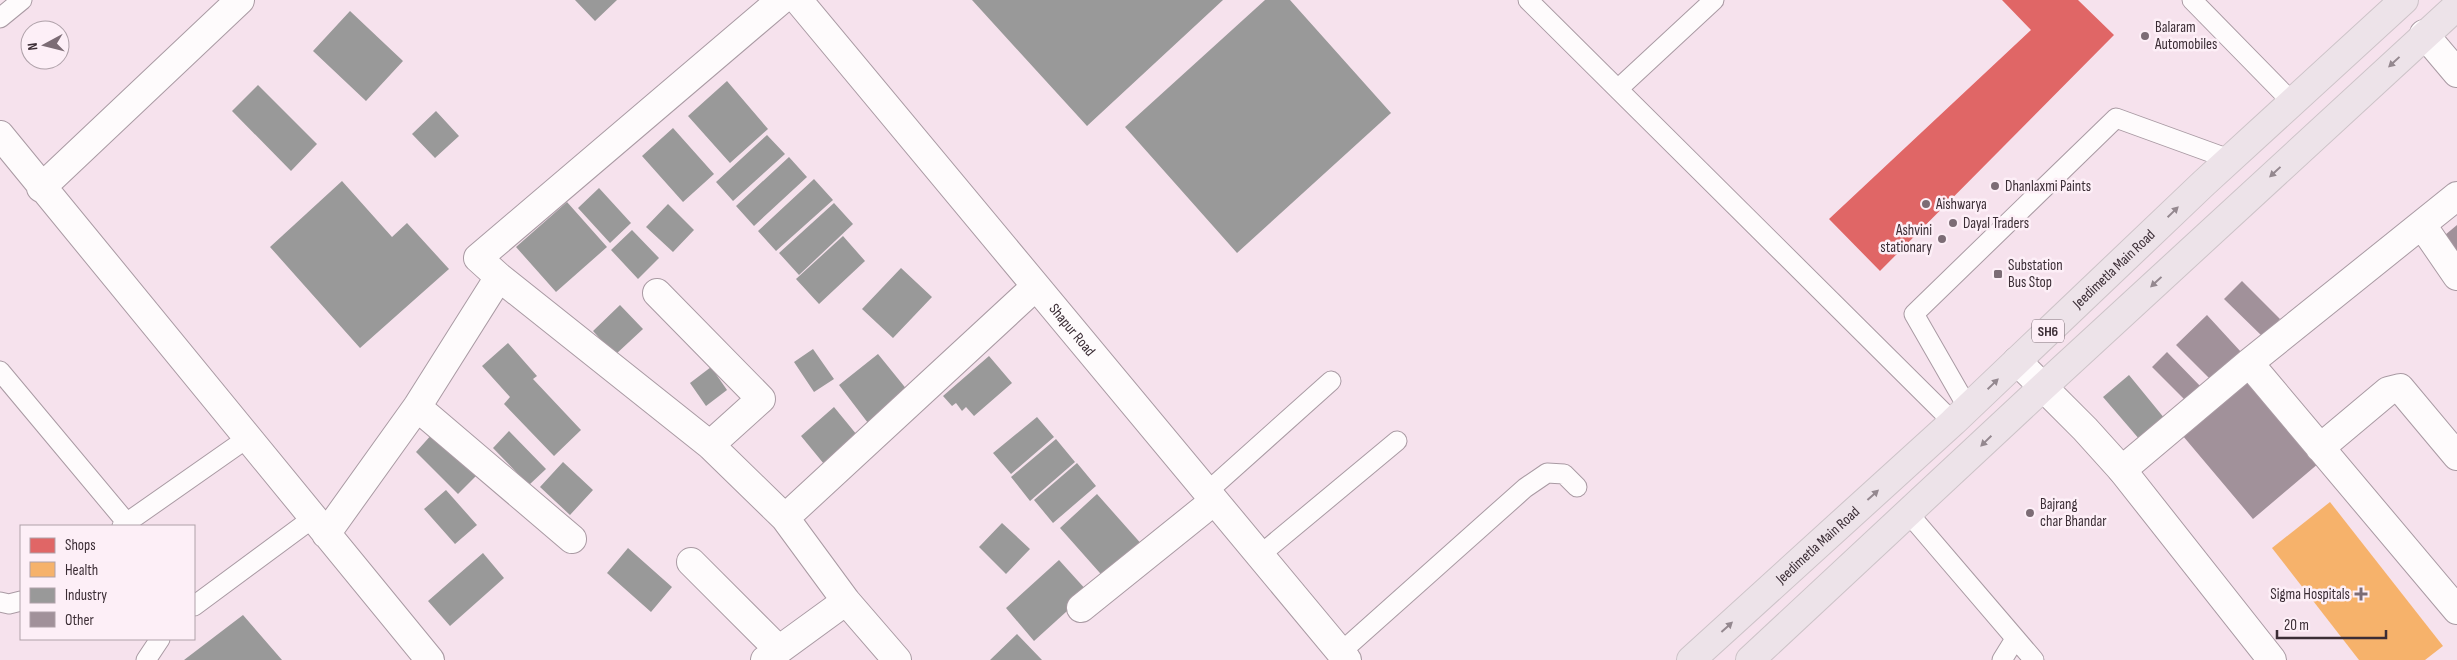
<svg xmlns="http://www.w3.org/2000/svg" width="2457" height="660" viewBox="0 0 2457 660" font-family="'Sofia Sans Condensed',sans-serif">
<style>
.shops{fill:#e06666}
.health{fill:#f6b26b}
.industry{fill:#999}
.building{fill:#a1919a}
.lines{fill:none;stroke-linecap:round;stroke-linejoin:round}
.service-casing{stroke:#a99aa3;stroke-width:21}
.minor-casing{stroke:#a99aa3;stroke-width:30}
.tertiary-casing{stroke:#a99aa3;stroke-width:30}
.primary-casing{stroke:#cdc3c8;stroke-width:30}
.service{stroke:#fefbfc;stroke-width:19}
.minor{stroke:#fefbfc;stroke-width:28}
.tertiary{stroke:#fefbfc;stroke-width:28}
.primary{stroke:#ede3e9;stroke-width:28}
.oneway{fill:#94888f}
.poi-dot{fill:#7c6c75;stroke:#fdeff7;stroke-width:2}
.labels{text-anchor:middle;stroke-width:5;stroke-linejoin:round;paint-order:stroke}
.shield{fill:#fdeff7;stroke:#75676f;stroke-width:1}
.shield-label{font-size:14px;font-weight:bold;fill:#3b2d35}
.poi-label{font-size:15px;fill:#3b2d35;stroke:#fdeff7;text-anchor:start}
.street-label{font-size:15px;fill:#3b2d35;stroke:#fdeff7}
</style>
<rect width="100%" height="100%" fill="#f6e2ed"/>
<path class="shops" d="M2002,0h76l36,35 -234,236 -51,-52 202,-189z"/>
<path class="health" d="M2330,502l113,144 -18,14h-66l-87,-112z"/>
<path class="industry" d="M575,0h42l-22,21z
M972,0h251l-136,126z
M1265,0h25l101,113 -154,140 -112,-126z
M350,11l53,50 -37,40 -53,-50z
M727,81l41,48 -38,34 -42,-47z
M258,85l59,59 -26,27 -59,-60z
M436,111l23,25 -24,22 -23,-24z
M673,128l41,46 -31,28 -41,-46z
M767,135l18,19 -52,47 -17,-19z
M789,157l18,20 -53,49 -18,-20z
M814,179l19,21 -57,51 -18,-20z
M342,181l50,56 15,-14 42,46 -89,79 -90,-101z
M599,188l32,35 -21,20 -32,-35z
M567,202l40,45 -51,45 -40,-45z
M834,203l19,21 -54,51 -20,-22z
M668,204l26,26 -21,22 -27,-25z
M632,230l27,28 -21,21 -27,-29z
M843,236l22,25 -46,43 -23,-25z
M901,268l31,29 -39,41 -31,-29z
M620,305l23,24 -28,26 -22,-24z
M508,343l29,33 -4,3 48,51 -27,26 -50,-52 6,-7 -28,-31z
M813,349l21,30 -20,13 -20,-30z
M878,354l30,37 -40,32 -29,-38z
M989,356l23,27 -38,33 -8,-9 -4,4 -6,-8 -4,3 -9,-10z
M711,367l16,23 -21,16 -16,-23z
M2129,375l36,44 -25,21 -37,-43z
M834,407l23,28 -33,29 -23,-28z
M1037,417l17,20 -43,37 -18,-21z
M509,431l37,38 -17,16 -36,-37z
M433,433l43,43 -18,18 -42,-42z
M1056,439l19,23 -45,39 -19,-24z
M563,462l30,28 -23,25 -30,-28z
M1077,463l19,23 -43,37 -19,-23z
M446,490l31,35 -22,19 -31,-35z
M1097,494l47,53 -37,34 -47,-53z
M1002,523l28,26 -24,25 -27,-27z
M628,548l44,39 -21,25 -44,-39z
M483,553l21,25 -54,48 -22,-25z
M1059,560l29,32 -54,49 -28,-33z
M243,615l39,45h-98z
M1017,634l25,26h-52z"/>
<path class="building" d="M2457,225v37l-18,-22z
M2242,281l38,38 -17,18 -39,-38z
M2207,315l34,37 -29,29 -36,-36z
M2167,352l36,37 -15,14 -36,-36z
M2249,380l70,83 -66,56 -70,-83z"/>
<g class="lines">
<defs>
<path id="service" d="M1528,0l425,422
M2192,0l99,101
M0,18l22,-18
M1618,89l96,-89
M0,371l127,152
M1968,408l-54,-94 202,-196 113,41
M1207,492l124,-111
M1909,514l125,146
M122,526l127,-89
M1260,555l137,-114
M0,602l9,2 12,-3
M194,606l119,-88
M1341,652l184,-164 22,-15 17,1 13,13
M146,660l14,-21
M2002,660l13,-21"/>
<path id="minor" d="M781,0l-303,258 21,19 211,168 75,73 61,83 51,59
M2424,34l33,39
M0,135l430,525
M41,188l199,-188
M2422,225l35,51
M657,293l104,106 -51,46
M2249,363l208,247
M417,407l155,132
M2320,448l68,-57 12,-3 57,68
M2122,470l127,-107 208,-167
M785,518l250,-231
M326,534l91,-127 82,-130
M691,562l87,87
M1081,608l133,-107
M765,660l81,-59"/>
<g id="tertiary">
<path id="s1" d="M798,0l549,660"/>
<path d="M2017,361l68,68 37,41 150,190"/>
</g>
<g id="primary">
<path id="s2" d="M1691,660l262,-238 251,-239 200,-183"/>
<path d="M1750,660l293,-273 414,-381"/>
</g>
</defs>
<use href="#service" class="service-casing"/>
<use href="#minor" class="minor-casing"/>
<use href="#tertiary" class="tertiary-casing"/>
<use href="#primary" class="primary-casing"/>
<use href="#service" class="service"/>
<use href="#minor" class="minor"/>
<use href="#tertiary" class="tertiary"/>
<use href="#primary" class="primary"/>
</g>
<defs><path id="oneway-solid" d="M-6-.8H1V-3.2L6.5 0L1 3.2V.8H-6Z" transform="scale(1.25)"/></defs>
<g class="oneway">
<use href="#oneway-solid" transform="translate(2394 62) rotate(137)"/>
<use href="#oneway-solid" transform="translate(2275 172) rotate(137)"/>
<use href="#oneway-solid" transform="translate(2173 212) rotate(-44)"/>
<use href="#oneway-solid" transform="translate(2156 282) rotate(137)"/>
<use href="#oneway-solid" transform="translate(1993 384) rotate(-44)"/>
<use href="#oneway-solid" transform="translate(1986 441) rotate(136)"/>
<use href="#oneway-solid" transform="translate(1873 495) rotate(-42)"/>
<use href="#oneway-solid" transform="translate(1727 627) rotate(-42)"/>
</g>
<g class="poi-dot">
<circle cx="2145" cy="36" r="5"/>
<circle cx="1995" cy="186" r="5"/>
<circle cx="1926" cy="204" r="5"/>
<circle cx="1953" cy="223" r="5"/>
<circle cx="1942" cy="239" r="5"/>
<rect x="1993" y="269" width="10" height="10" rx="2.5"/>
<circle cx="2030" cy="513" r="5"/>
<path d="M2358.5 586.5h5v5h5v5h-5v5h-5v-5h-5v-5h5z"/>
</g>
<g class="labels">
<rect class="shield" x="2032" y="319.5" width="32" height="23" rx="4"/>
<g class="shield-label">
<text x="2048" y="336">SH6</text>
</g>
<g class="poi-label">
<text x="2155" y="32">Balaram<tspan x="2155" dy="17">Automobiles</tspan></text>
<text x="2005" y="191">Dhanlaxmi Paints</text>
<text x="1936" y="209">Aishwarya</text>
<text x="1963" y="228">Dayal Traders</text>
<text x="1932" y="235" text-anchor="end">Ashvini<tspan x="1932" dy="17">stationary</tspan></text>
<text x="2008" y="270">Substation<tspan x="2008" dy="17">Bus Stop</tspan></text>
<text x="2040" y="509">Bajrang<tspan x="2040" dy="17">char Bhandar</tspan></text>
<text x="2350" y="599" text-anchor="end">Sigma Hospitals</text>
</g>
<g class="street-label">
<text dy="5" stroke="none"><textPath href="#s2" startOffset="576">Jeedimetla Main Road</textPath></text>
<text dy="5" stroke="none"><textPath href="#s1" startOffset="429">Shapur Road</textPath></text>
<text dy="5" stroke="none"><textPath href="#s2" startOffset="171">Jeedimetla Main Road</textPath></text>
</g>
</g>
<rect x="20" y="525" width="175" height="115" fill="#fdeff7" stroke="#afa1a9"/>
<rect x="30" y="538" width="25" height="15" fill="#e06666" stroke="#afa1a9"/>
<text x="65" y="550" font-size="15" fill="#3b2d35">Shops</text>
<rect x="30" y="562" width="25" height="15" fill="#f6b26b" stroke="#afa1a9"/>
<text x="65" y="575" font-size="15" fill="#3b2d35">Health</text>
<rect x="30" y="588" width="25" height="15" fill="#999999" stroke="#afa1a9"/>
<text x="65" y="600" font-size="15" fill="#3b2d35">Industry</text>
<rect x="30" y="612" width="25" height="15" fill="#a1919a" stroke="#afa1a9"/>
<text x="65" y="625" font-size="15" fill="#3b2d35">Other</text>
<g transform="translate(45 45) rotate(263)"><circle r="24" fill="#fdeff7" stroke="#afa1a9"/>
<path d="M0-4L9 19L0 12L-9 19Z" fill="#7c6c75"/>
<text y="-8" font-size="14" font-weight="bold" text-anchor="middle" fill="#3b2d35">N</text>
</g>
<path d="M2277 630v8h109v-8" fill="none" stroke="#3b2d35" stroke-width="2.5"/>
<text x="2284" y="630" font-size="15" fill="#3b2d35" stroke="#fdeff7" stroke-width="4" paint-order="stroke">20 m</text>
</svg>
